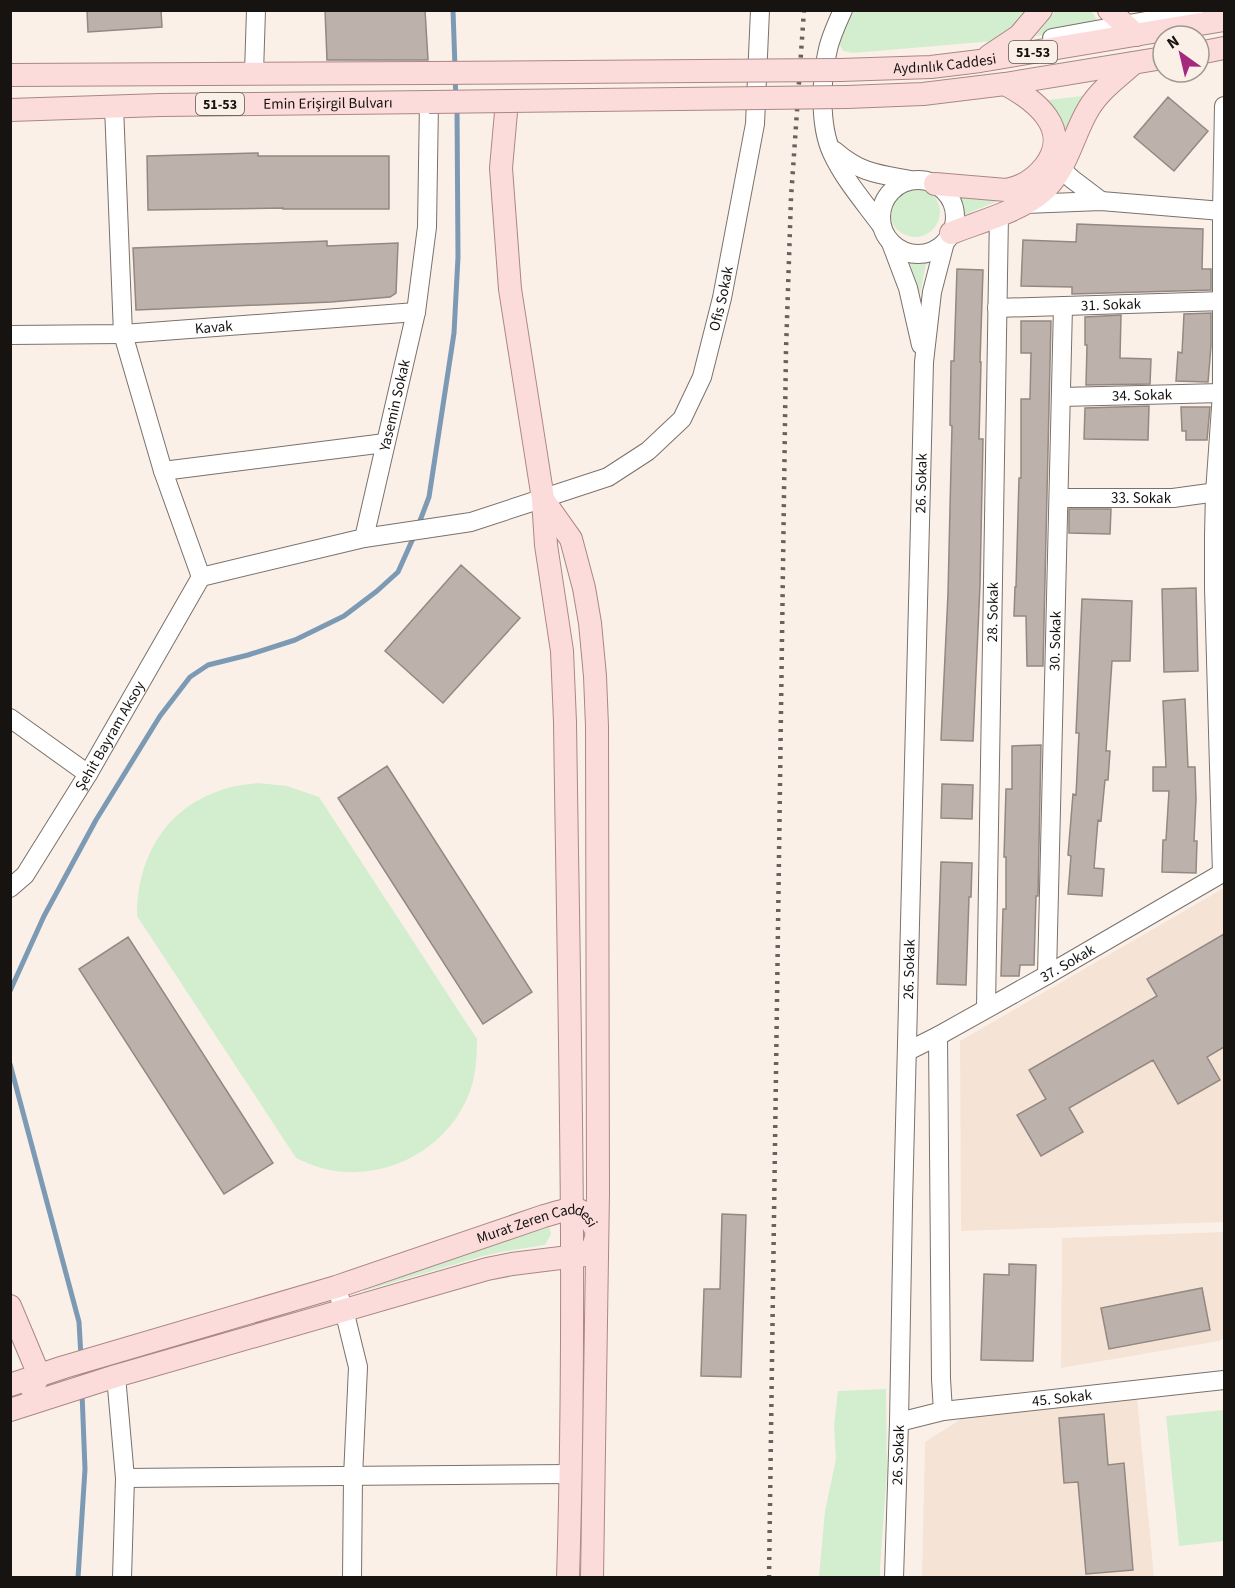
<svg xmlns="http://www.w3.org/2000/svg" width="1235" height="1588" viewBox="0 0 1235 1588" font-family="'Source Sans 3',sans-serif">
<style>
.built{fill:#f5e3d6}
.green{fill:#d3eecf}
.lines{fill:none;stroke-linecap:round;stroke-linejoin:round}
.stream{stroke:#7d9ab5;stroke-width:5}
.building{fill:#bdb2ab;stroke:#938882;stroke-width:1.5}
.minor-casing{stroke:#7a716a;stroke-width:20}
.major-casing{stroke:#aa8784;stroke-width:24}
.minor{stroke:#fff;stroke-width:18}
.major{stroke:#fbdcda;stroke-width:22}
.rail{stroke:#68615d;stroke-width:4.5;stroke-dasharray:3 6;stroke-linecap:butt}
.major-bridge-casing{stroke:#aa8784;stroke-width:24;stroke-linecap:butt}
.major-bridge{stroke:#fbdcda;stroke-width:22}
.labels{text-anchor:middle;stroke-width:4.5;stroke-linejoin:round;paint-order:stroke}
.shield{fill:#fbf0e8;stroke:#5b5552;stroke-width:1.5}
.shield-label{font-size:14px;font-weight:bold;fill:#171311}
.street-label{font-size:15px;fill:#171311;stroke:#fbf0e8}
</style>
<rect width="100%" height="100%" fill="#fbf0e8"/>
<path class="built" d="M1224,888v334l-263,9 -1,-190z
M1224,1232v106l-5,3 -158,27 1,-130z
M1137,1397l17,180 -232,1 3,-136 41,-26z"/>
<path class="green" d="M854,11h182l-30,29 -153,13 -10,-2 -5,-10z
M1055,11h36l10,15 -65,10z
M1084,96l-13,21 -5,14h-4l-15,-31z
M890 212a25 25 0 1 1 50 0a25 25 0 1 1-50 0Z
M959,194l49,3 -47,19z
M927,258l-7,36 -11,-34z
M258,783l29,3 32,11 158,242c0,19 -1,37 -8,55 -21,53 -78,85 -134,77 -14,-2 -26,-7 -39,-13l-159,-242c0,-74 45,-128 121,-133z
M549,1225l2,9 -6,11 -39,6 -23,5 -119,35 -1,-4z
M886,1389l1,81 -7,98v9h-61l6,-66 11,-52 -2,-33 4,-35z
M1224,1410v131l-45,5 -13,-130z"/>
<g class="lines">
<path class="stream" d="M453,10l2,58
M455,77l1,21
M418,526l11,-29 25,-164 4,-76 -1,-150
M10,991l34,-75 52,-96 64,-104 30,-39 18,-12 40,-10 47,-15 49,-24 33,-25 21,-19 17,-38
M10,1064l69,258 2,35
M78,1578l7,-109 -3,-76"/>
</g>
<path class="building" d="M87,10h74l1,17 -74,5z
M325,10h100l3,50h-101z
M1168,97l40,34 -34,40 -40,-34z
M258,153v3h131v53h-106v-1l-135,2 -1,-54z
M1077,224l126,5 -1,40h9v21l-139,4v-7l-51,-1 2,-46 53,2z
M327,241v5l71,-3 -2,50 -6,4 -59,5 -195,8 -3,-62z
M957,269l26,1 -3,92h1l-2,77h4l-3,146 -7,156 -32,-1 7,-146 2,-86 2,-82 -2,-1 1,-64h3z
M1211,313v33l-3,36 -32,-1 2,-29 4,1 2,-39z
M1121,315l-1,43 31,1 -1,25 -64,1 1,-40h-2v-28z
M1021,321h30l-8,345h-16l-1,-50h-12l1,-29h1l3,-109h2v-79h9l1,-46h-10z
M1149,406l-1,34 -64,-1 1,-31z
M1181,407h29l-3,33h-21v-9h-4z
M1069,509h42l-1,25 -41,-1z
M461,565l59,53 -77,85 -58,-52z
M1196,588l2,83 -34,1 -2,-83z
M1082,599l50,2 -2,60h-18l-6,90h4l-2,29h-3l-4,41 -3,-1 -4,48 10,1 -2,27 -34,-2 3,-38 -3,-1 5,-61 3,1 3,-62h-3z
M1185,699l3,68h7l1,32 -2,42h3l-1,32 -34,-1 1,-32h3l3,-49h-16v-24h13l-3,-66z
M1041,745l-3,151h-2l-2,69h-14l-1,11h-18l2,-67h3v-52h-2l2,-68h6v-43z
M387,766l145,226 -49,32 -145,-226z
M942,784l31,1 -1,34 -31,-1z
M941,862l31,1 -1,34h-2l-3,88 -29,-1z
M1224,934v113l-17,10 13,23 -42,24 -25,-44 -84,48 14,24 -42,24 -24,-41 29,-16 -17,-29 128,-74 -10,-17z
M128,937l145,226 -49,31 -145,-225z
M722,1214l24,1 -5,162 -40,-1 3,-87h16z
M1009,1264l27,1 -3,96 -52,-1 3,-86 25,1z
M1202,1288l8,42 -101,19 -8,-41z
M1104,1414l4,51 16,-2 9,107 -47,4 -8,-92 -14,1 -5,-65z"/>
<g class="lines">
<defs>
<g id="minor">
<path d="M843,10c-6,13 -12,26 -15,39 -7,30 -9,76 4,104 12,26 32,49 49,72"/>
<path d="M1052,38l143,-26"/>
<path d="M254,73l2,-63"/>
<path d="M114,106l9,228 40,137 38,106"/>
<path d="M835,151c25,22 43,23 75,29"/>
<path d="M1061,169l11,10 29,22"/>
<circle cx="918" cy="217" r="37"/>
<path d="M1025,204l76,-3 121,10"/>
<path d="M891,243l17,45 13,57"/>
<path id="s1" d="M997,308l227,-7"/>
<path id="s2" d="M10,335l113,-1 293,-22"/>
<path id="s3" d="M1061,397l161,-4"/>
<path d="M163,471l222,-28"/>
<path id="s4" d="M1059,498h114l51,-7"/>
<path id="s5" d="M364,538l107,-16 137,-45 40,-26 34,-32 20,-42 20,-79 33,-174 5,-114"/>
<path id="s6" d="M201,577l163,-39 52,-226 11,-85 2,-125"/>
<path d="M10,718l78,56"/>
<path d="M1222,874l-8,-286v-52l1,-43 7,-100v-182l2,-105"/>
<path id="s7" d="M10,888l15,-13 63,-101 113,-197"/>
<path id="s8" d="M1047,975l16,-669"/>
<path id="s9" d="M986,1008l13,-794"/>
<path d="M938,1036l3,343 2,32"/>
<path id="s10" d="M908,1051l30,-15 109,-61 177,-103"/>
<path d="M336,1287l8,23 14,57 -5,110 -1,101"/>
<path d="M116,1376l9,102 -3,100"/>
<path id="s11" d="M899,1422l44,-11 281,-31"/>
<path d="M125,1478l446,-4"/>
<path id="s12" d="M894,1578l5,-156 4,-218 21,-842 8,-70 13,-50"/>
</g>
<g id="major">
<path d="M1109,10l27,25"/>
<path d="M1199,53l25,-5"/>
<path d="M989,56l30,-20 22,-26"/>
<path id="s13" d="M841,70l90,-3 49,-6 244,-41"/>
<path d="M10,75l419,-2"/>
<path d="M847,97l76,-3 82,-10 158,-26"/>
<path d="M507,101l-6,67 9,121 33,210 3,46 16,106 3,71c4,285 12,570 3,856"/>
<path id="s14" d="M10,110l150,-5 269,-3"/>
<path d="M935,184l71,6c17,-3 29,-11 39,-24 28,-37 -10,-66 -40,-82"/>
<path d="M951,233c28,-11 69,-22 91,-41 26,-23 30,-56 47,-84 11,-18 29,-31 45,-45"/>
<path d="M544,501l27,38 13,49 6,35 5,53 2,50 1,467 -6,385"/>
<path d="M10,1306l29,69 -7,14"/>
<path id="s15" d="M10,1385l54,-18 272,-80 208,-71c29,-8 38,-15 53,16 -2,10 -3,17 -12,23l-73,9 -25,5 -371,107 -106,34"/>
</g>
</defs>
<use href="#minor" class="minor-casing"/>
<use href="#major" class="major-casing"/>
<use href="#minor" class="minor"/>
<use href="#major" class="major"/>
<path class="rail" d="M769,1578l17,-1228 5,-152 13,-188"/>
<defs>
<path id="major-bridge" d="M429,73l412,-3
M429,102l418,-5"/>
</defs>
<use href="#major-bridge" class="major-bridge-casing"/>
<use href="#major-bridge" class="major-bridge"/>
</g>
<g class="labels">
<g class="shield">
<rect x="1009" y="41" width="48" height="22" rx="4.5"/>
<rect x="196" y="93" width="48" height="22" rx="4.5"/>
</g>
<g class="shield-label">
<text x="1033" y="57">51-53</text>
<text x="220" y="109">51-53</text>
</g>
<g class="street-label">
<text dy="5" stroke="none"><textPath href="#s13" startOffset="104">Aydınlık Caddesi</textPath></text>
<text dy="5" stroke="none"><textPath href="#s14" startOffset="318">Emin Erişirgil Bulvarı</textPath></text>
<text dy="5" stroke="none"><textPath href="#s5" startOffset="474">Ofis Sokak</textPath></text>
<text dy="5" stroke="none"><textPath href="#s1" startOffset="114">31. Sokak</textPath></text>
<text dy="5" stroke="none"><textPath href="#s2" startOffset="204">Kavak</textPath></text>
<text dy="5" stroke="none"><textPath href="#s3" startOffset="81">34. Sokak</textPath></text>
<text dy="5" stroke="none"><textPath href="#s6" startOffset="304">Yasemin Sokak</textPath></text>
<text dy="5" stroke="none"><textPath href="#s12" startOffset="1095">26. Sokak</textPath></text>
<text dy="5" stroke="none"><textPath href="#s4" startOffset="82">33. Sokak</textPath></text>
<text dy="5" stroke="none"><textPath href="#s9" startOffset="396">28. Sokak</textPath></text>
<text dy="5" stroke="none"><textPath href="#s8" startOffset="334">30. Sokak</textPath></text>
<text dy="5" stroke="none"><textPath href="#s7" startOffset="183">Şehit Bayram Aksoy</textPath></text>
<text dy="5" stroke="none"><textPath href="#s10" startOffset="182">37. Sokak</textPath></text>
<text dy="5" stroke="none"><textPath href="#s12" startOffset="609">26. Sokak</textPath></text>
<text dy="5" stroke="none"><textPath href="#s15" startOffset="554">Murat Zeren Caddesi</textPath></text>
<text dy="5" stroke="none"><textPath href="#s11" startOffset="165">45. Sokak</textPath></text>
<text dy="5" stroke="none"><textPath href="#s12" startOffset="123">26. Sokak</textPath></text>
</g>
</g>
<rect width="1235" height="1588" fill="none" stroke="#171311" stroke-width="24"/>
<g transform="translate(1181 54) rotate(326)"><circle r="28" fill="#fbf0e8" stroke="#a09892" stroke-width="1.5"/>
<path d="M0-4.5L10 22L0 15L-10 22Z" fill="#a4287b"/>
<text y="-9" font-size="16" font-weight="bold" text-anchor="middle" fill="#171311">N</text>
</g>
</svg>
